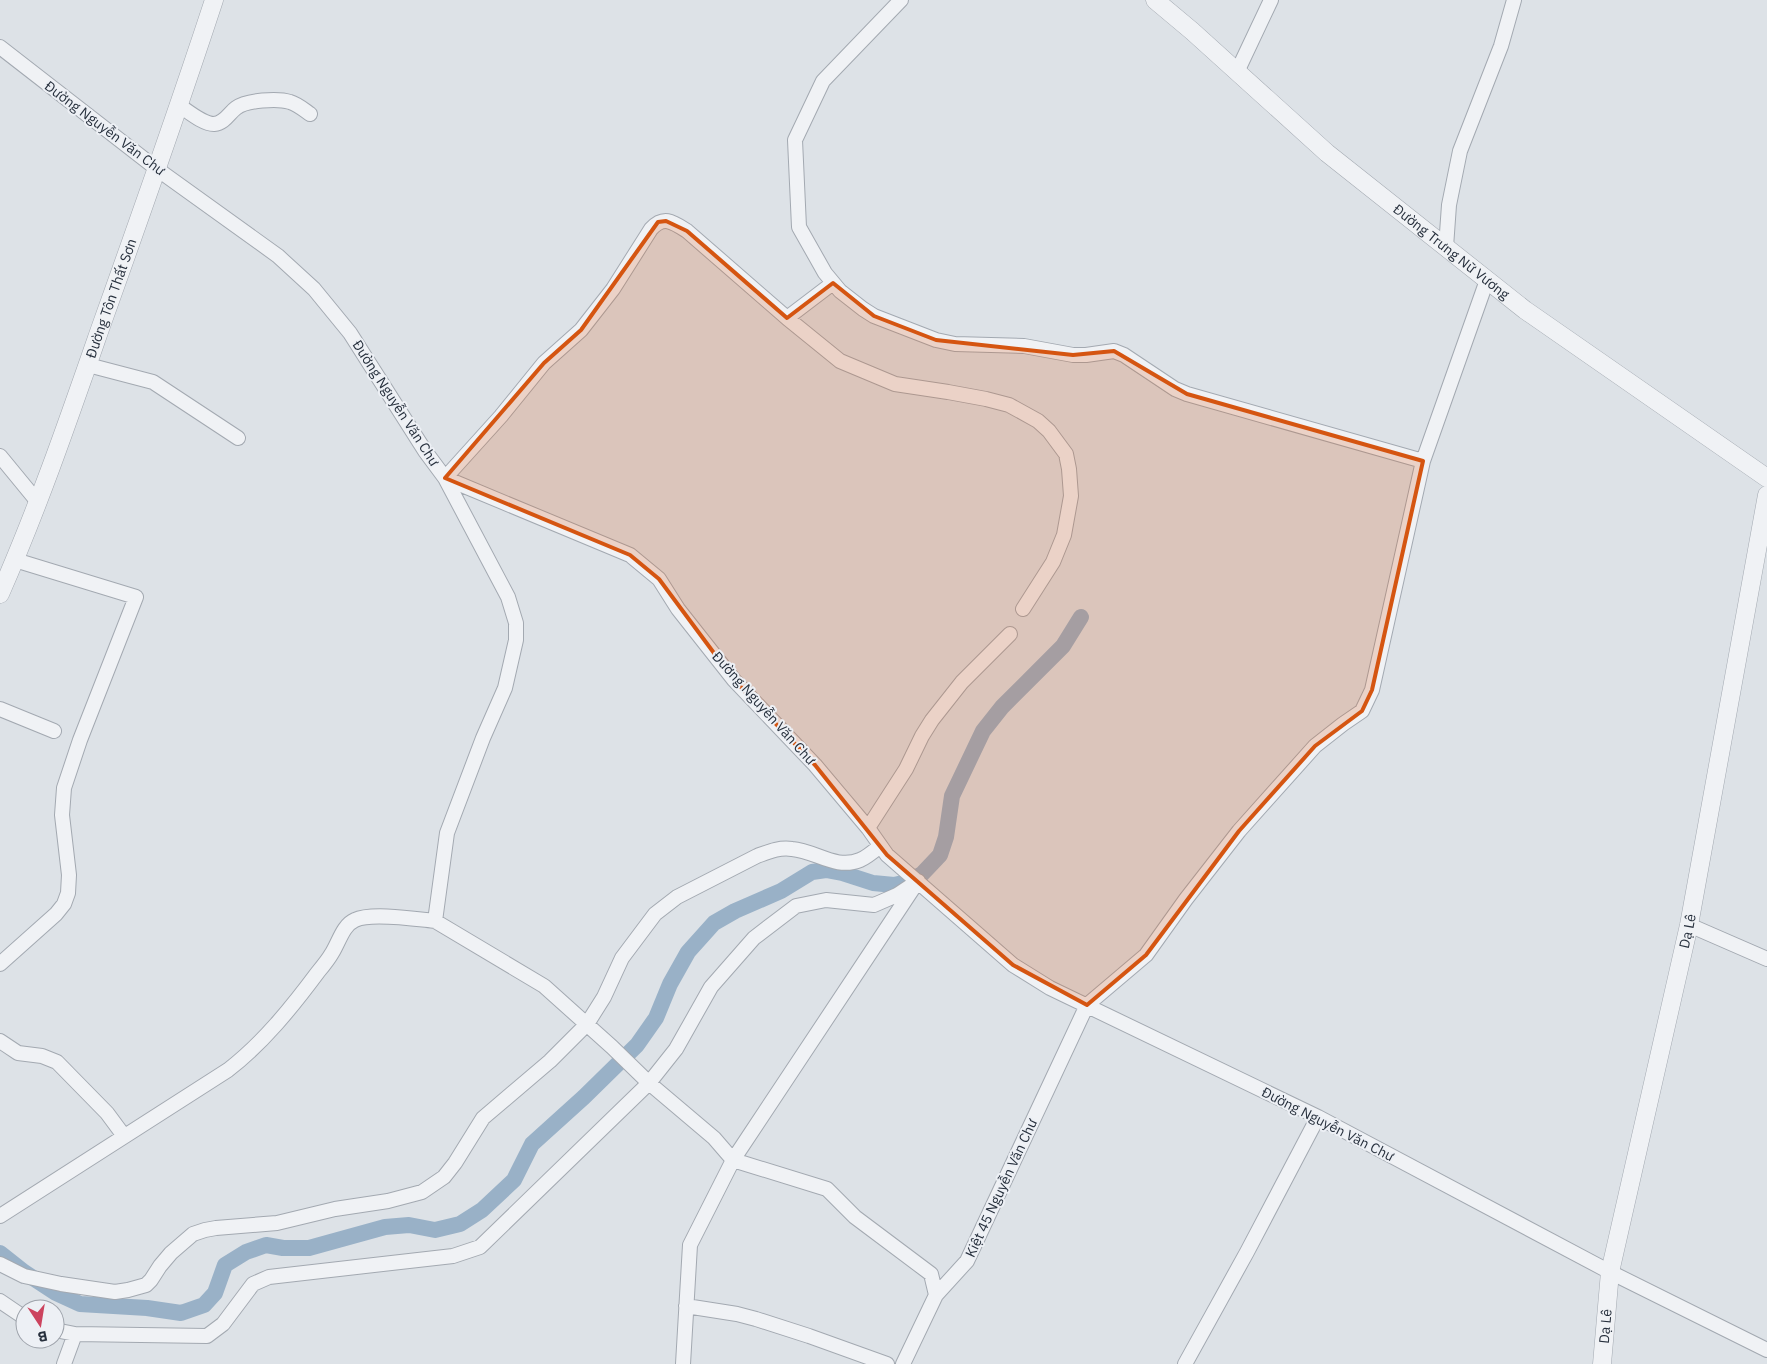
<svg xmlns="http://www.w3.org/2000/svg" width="1767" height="1364" viewBox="0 0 1767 1364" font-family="'IBM Plex Sans',sans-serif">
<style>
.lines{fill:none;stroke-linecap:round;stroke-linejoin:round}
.canal{stroke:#99b1c7;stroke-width:16}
.minor-casing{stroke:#a3a9b1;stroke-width:16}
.tertiary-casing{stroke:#a3a9b1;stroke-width:19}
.minor{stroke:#f0f2f5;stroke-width:14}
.tertiary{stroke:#f0f2f5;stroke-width:18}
.marked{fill:#d55511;fill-opacity:0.2;stroke:#d55511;stroke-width:4;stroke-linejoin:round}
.labels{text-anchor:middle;stroke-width:4;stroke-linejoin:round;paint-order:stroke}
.street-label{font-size:14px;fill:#27303d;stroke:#edf0f5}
</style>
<rect width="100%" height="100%" fill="#dde2e7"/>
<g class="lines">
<path class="canal" d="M0,1253l24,19 32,21 24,11 67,4 34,5 23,-8 11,-12 10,-28 21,-13 20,-7 17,3h26l76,-21 24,-2 26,5 25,-6 22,-14 32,-30 18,-36 52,-47 53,-52 19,-27 14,-34 18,-32 26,-29 21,-12 46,-20 31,-19 14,-2 16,3 31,10 21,2 13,-3 15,-8 18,-19 6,-18 6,-41 31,-65 19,-24 61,-61 18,-29"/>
<defs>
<path id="minor" d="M901,0l-78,81 -28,59 4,87 26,46 15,18 23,18 11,7 62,24 19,4 69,2 49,9h13l28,-4 10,4 51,34 12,5 236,67
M0,47l157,122 121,87 36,33 36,44 75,118 20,27 185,77 29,24 19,30 56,71 81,85 53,63 19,27 126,110 37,23 268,129 292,155 157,78
M1237,72l34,-72
M180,106c9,6 23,18 34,18 11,-1 15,-11 22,-16 10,-8 42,-10 54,-6 7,2 13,7 20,12
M1446,247l3,-42 11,-54 41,-105 13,-46
M787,318l46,-35
M88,365l65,17 85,56
M0,456l37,45
M0,709l54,22
M868,828l38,-59 16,-33 10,-16 30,-38 48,-48
M1689,925l78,34
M0,964l56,-50 8,-10 4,-11 1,-18 -7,-60 2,-27 16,-48 56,-143 -121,-37
M0,1041l18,12 24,3 15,6 50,51 17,23
M0,1216l228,-146c35,-27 64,-63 90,-98 5,-6 10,-12 14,-19 7,-11 11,-28 23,-33 16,-8 61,-1 80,1
M0,1264l24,12 37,8 54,8 13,-2 18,-5 5,-5 9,-14 11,-13 22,-19 12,-4 11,-2 61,-5 58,-14 53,-8 34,-9 22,-15 11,-14 28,-45 67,-57 37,-37 17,-27 18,-39 33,-44 22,-17 80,-41c11,-4 22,-9 35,-7 24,2 44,21 68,11 7,-3 14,-9 20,-14
M936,1295l-5,-21 -76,-57 -28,-28 -94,-29 -19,-22 -65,-55 -37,-36 -68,-61 -109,-65 12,-88 36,-95 22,-50 11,-48v-17l-8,-26 -63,-119 56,-62 43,-53 37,-33 32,-41 38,-60c13,-14 22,-7 36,2l100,87 53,43 55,23 53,8 38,7 23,6 29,16 11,10 17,23 3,15 2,27 -7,39 -11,27 -30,47
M0,1301l25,17
M686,1306l51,8 19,5 53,17 78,28
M55,1330l20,4 132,2 16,-12 30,-40 16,-7 184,-21 27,-9 169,-164 27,-34 35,-62 43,-49 42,-32 30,-6 48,5 23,-10 21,-14
M64,1364l11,-30
M683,1364l7,-119 43,-85 181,-273
M903,1364l33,-69 31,-34 120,-256 59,-50 40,-56 53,-68 76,-85 28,-22 19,-13 10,-21 51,-229 64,-181
M1185,1364l62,-112 71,-135"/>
<g id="tertiary">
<path id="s1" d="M1155,0l37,31 135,122 198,157 242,168"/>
<path id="s2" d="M0,594c38,-86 69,-176 100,-265 39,-109 78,-219 114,-329"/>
<path id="s3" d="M1602,1364l8,-92 79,-347 78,-430"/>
</g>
</defs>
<use href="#minor" class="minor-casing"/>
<use href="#tertiary" class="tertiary-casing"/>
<use href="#minor" class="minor"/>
<use href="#tertiary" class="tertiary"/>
</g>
<path class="marked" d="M666,221l21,10 100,87 46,-35 41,33 62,24 137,15 41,-4 73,43 236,67 -51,229 -10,21 -47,35 -76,85 -93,124 -59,50 -74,-40 -126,-110 -72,-90 -81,-85 -75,-101 -29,-24 -185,-77 99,-115 37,-33 77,-108z"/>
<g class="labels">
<g class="street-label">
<text transform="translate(105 128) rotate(37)" y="5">Đường Nguyễn Văn Chư</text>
<text dy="5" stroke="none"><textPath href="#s1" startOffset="389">Đường Trưng Nữ Vương</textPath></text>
<text dy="5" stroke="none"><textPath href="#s2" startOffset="316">Đường Tôn Thất Sơn</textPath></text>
<text transform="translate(396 403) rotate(57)" y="5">Đường Nguyễn Văn Chư</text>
<text transform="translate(764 708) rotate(48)" y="5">Đường Nguyễn Văn Chư</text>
<text dy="5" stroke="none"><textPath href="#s3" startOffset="442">Dạ Lê</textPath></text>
<text transform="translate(1328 1124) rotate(27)" y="5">Đường Nguyễn Văn Chư</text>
<text transform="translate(1001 1188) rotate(-65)" y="5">Kiệt 45 Nguyễn Văn Chư</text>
<text dy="5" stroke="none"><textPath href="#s3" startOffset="38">Dạ Lê</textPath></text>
</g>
</g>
<g transform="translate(40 1324) rotate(168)"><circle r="24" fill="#edf0f5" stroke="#9ea3ab"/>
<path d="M0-4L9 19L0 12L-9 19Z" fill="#cc435e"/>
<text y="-8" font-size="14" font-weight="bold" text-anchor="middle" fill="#27303d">B</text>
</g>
</svg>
